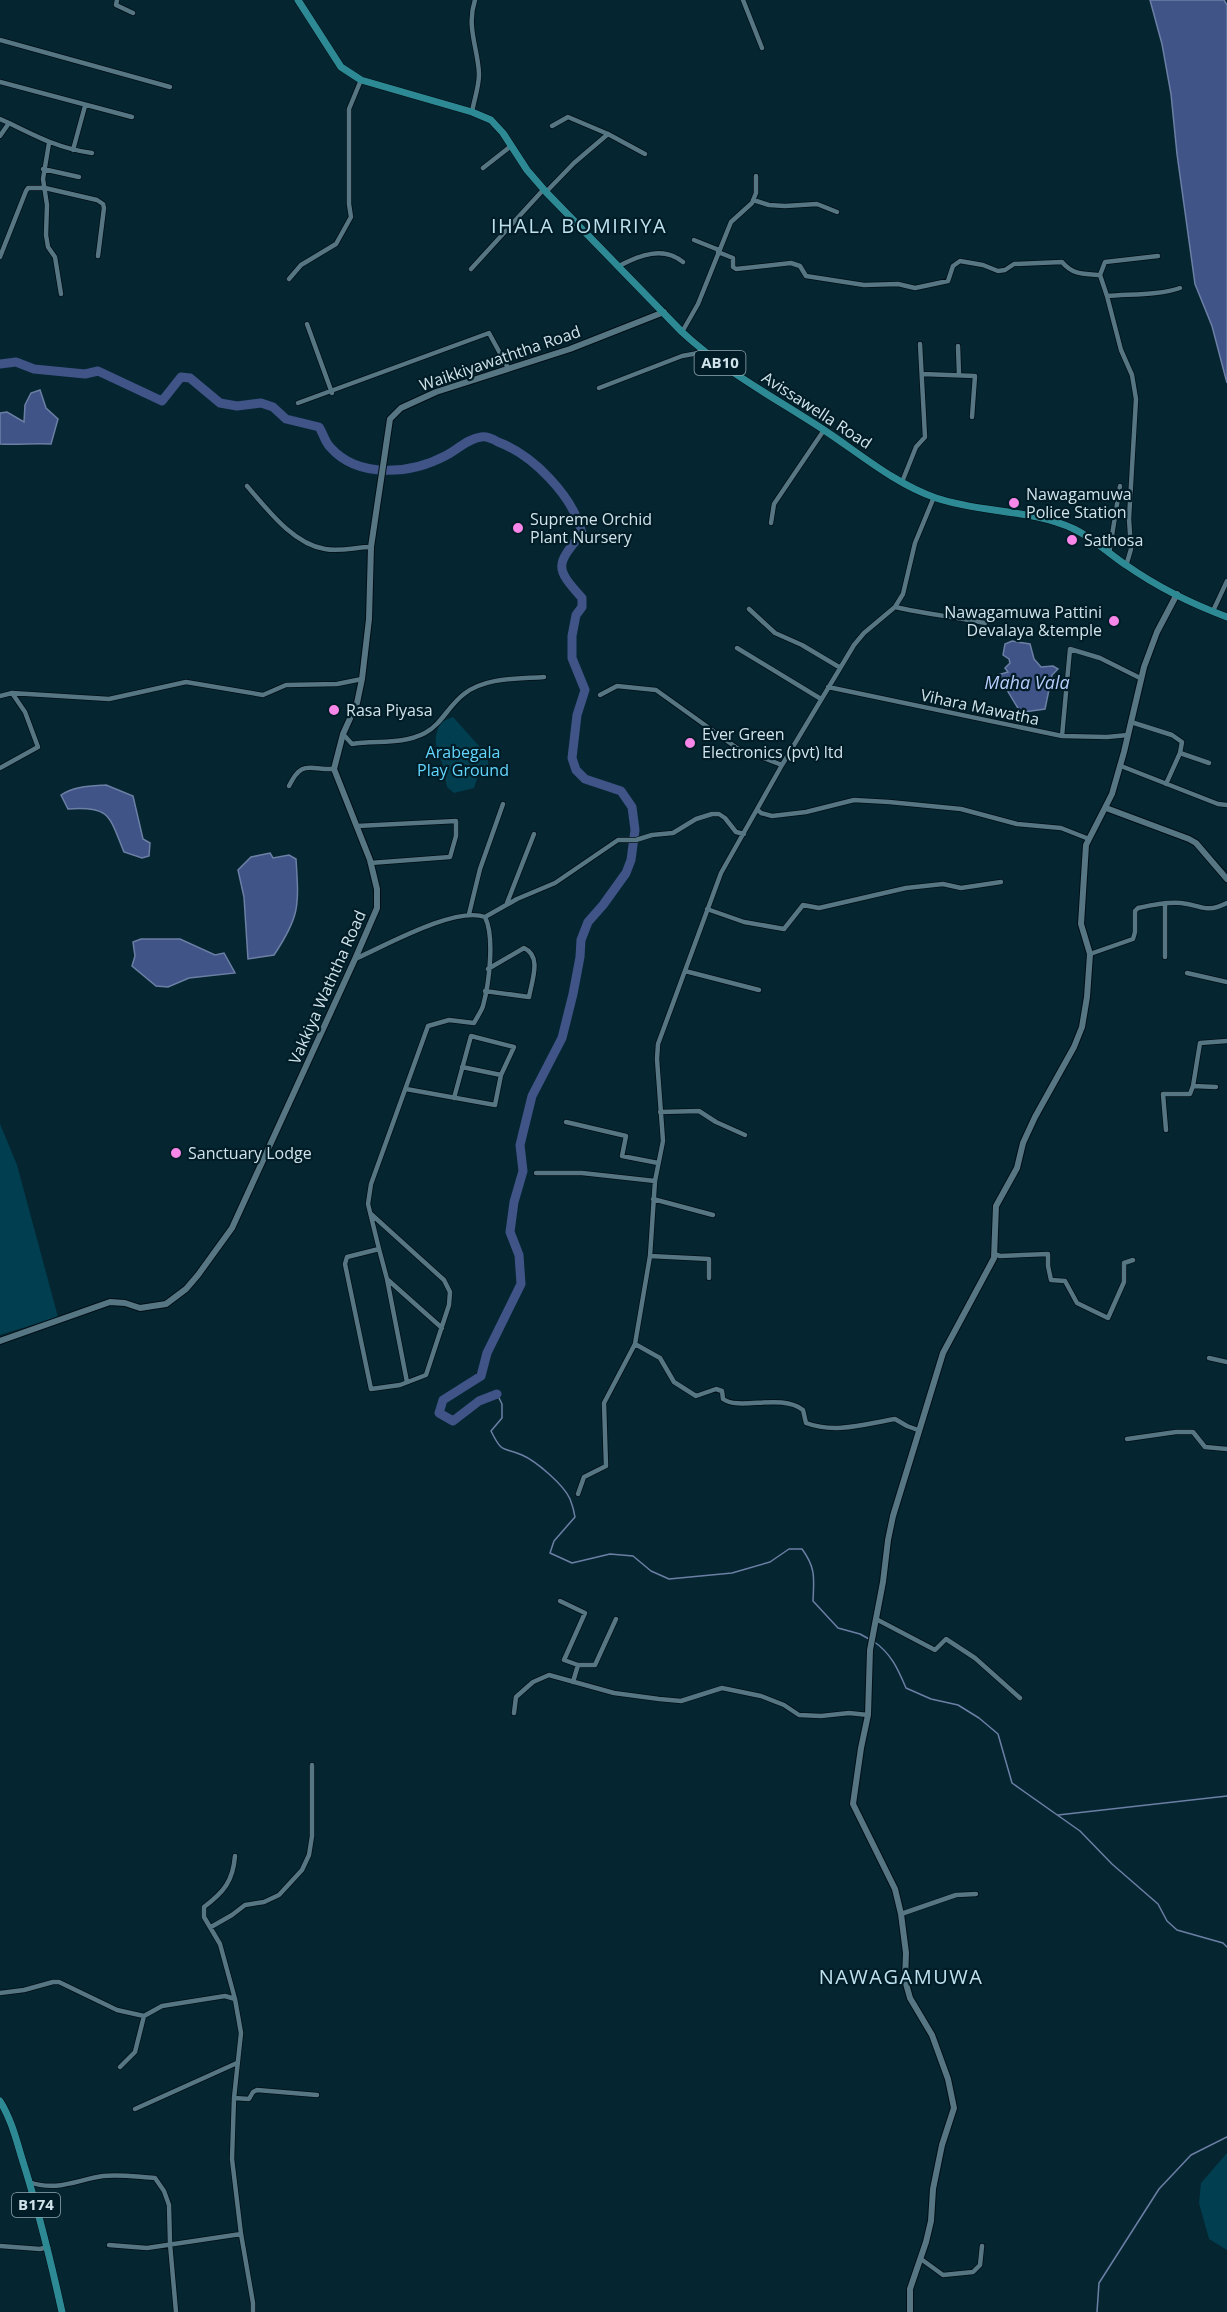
<svg xmlns="http://www.w3.org/2000/svg" width="1227" height="2312" viewBox="0 0 1227 2312" font-family="'Open Sans',sans-serif">
<style>
.green{fill:#013e4f}
.water{fill:#405487;stroke:#6c7fa5;stroke-width:1.5}
.lines{fill:none;stroke-linecap:round;stroke-linejoin:round}
.stream{stroke:#6c7fa5;stroke-width:1.5}
.river{stroke:#405487;stroke-width:9}
.street-casing{stroke:#000e16;stroke-width:6}
.secondary-casing{stroke:#000e16;stroke-width:8}
.primary-casing{stroke:#000e16;stroke-width:8}
.street{stroke:#557682;stroke-width:4.5}
.secondary{stroke:#557682;stroke-width:6}
.primary{stroke:#2d8a94;stroke-width:7}
.poi-dot{fill:#f987e9;stroke:#001d27;stroke-width:2}
.labels{text-anchor:middle;stroke-width:4.5;stroke-linejoin:round;paint-order:stroke}
.shield{fill:#001d27;stroke:#92a8b0;stroke-width:1.5}
.shield-label{font-size:15px;font-weight:bold;fill:#d1e3ea}
.street-label{font-size:16px;fill:#d1e3ea;stroke:#001d27}
.poi-label{font-size:16px;fill:#d1e3ea;stroke:#001d27;text-anchor:start}
.park-label{font-size:16px;fill:#63d6fe;stroke:#001d27}
.water-label{font-size:18px;font-style:italic;fill:#bacdfd;stroke:#001d27}
.quarter-label{font-size:20px;letter-spacing:1.5px;fill:#bde1ef;stroke:#001d27}
</style>
<rect width="100%" height="100%" fill="#052631"/>
<path class="green" d="M453,717l35,39v10l-9,7 -5,15 -20,5 -7,-6c-2,-8 -2,-16 -5,-24 -6,-17 -10,-23 -1,-41z
M0,1124l17,41 41,152 -58,18z
M1227,2153v97l-18,-11 -10,-36 2,-20z"/>
<path class="water" d="M1150,0h74l3,5v378l-15,-57 -17,-42 -18,-130 -6,-60 -9,-50z
M40,390l6,18 12,11 -7,25c-17,-1 -33,1 -51,0v-31l7,-1 17,10 1,-17 6,-12z
M1012,641l18,3 4,15 7,8 12,-1 5,3 -6,6 -7,34 -21,3 -5,-2 -21,-35 10,-3 -3,-4 5,-5 -1,-4 -6,-4 2,-11z
M106,785l27,11 10,43 7,4 -1,13 -7,2 -18,-6c-15,-36 -13,-46 -56,-43l-7,-14c13,-9 30,-9 45,-10z
M270,853l3,5 16,-3 7,4c3,47 4,57 -22,96l-26,4 -4,-62 -6,-27 13,-13z
M141,939h39l35,16 9,-2 11,20 -46,5 -21,9 -12,-1 -24,-20 3,-10 -2,-14z"/>
<g class="lines">
<path class="stream" d="M497,1394l5,10v14l-11,13c12,24 11,15 31,24 14,6 42,30 48,44 2,5 4,12 5,18l-21,24 -4,12 22,10 38,-9 23,2 18,15 18,8 63,-6 38,-11 19,-13h13c14,19 12,29 11,52l25,27 22,6 9,5
M873,1641c18,12 25,28 33,47l25,11 27,6 21,13 19,16 14,49 68,48 32,33 46,40 9,17 10,9 46,13 4,4
M1058,1815l169,-19
M1097,2312l2,-29 60,-94 32,-34 36,-18"/>
<path class="river" d="M0,364l16,-2 18,7 51,5 13,-3 64,30 19,-24 9,1 30,25 17,3 24,-3 12,4 13,12 33,8c4,6 6,15 11,20 28,32 81,27 115,9 12,-6 22,-17 36,-19 5,-1 12,2 17,5 35,13 75,54 84,91 -26,32 -28,34 0,65v9l-6,8 -4,21v22l13,32 -8,25 -5,43 4,12 9,9 36,12 11,16 3,23 -4,30 -5,13 -23,32 -15,17 -7,18 -1,17 -7,37 -11,44 -30,58 -12,49 3,26 -9,31 -4,30 9,23 2,29 -34,69 -6,23 -38,24 -4,13 14,8 26,-20 18,-7"/>
<defs>
<path id="street" d="M117,0l-1,5 17,8
M743,0l19,48
M0,40l170,47
M0,82l132,35
M472,112c2,-12 7,-25 7,-38 -1,-26 -13,-47 -4,-74
M0,119l9,4 -9,13
M9,123c28,14 52,26 83,30
M552,126l16,-9 40,17 37,20
M49,143l-6,36 4,26 -1,30 2,12 7,10 6,37
M73,150l12,-44
M483,168l28,-22
M43,169l36,8
M546,192l28,-29 34,-29
M753,200l16,5 16,1 32,-2 20,8
M694,240l25,10
M718,252l15,6v9l3,2 55,-6 9,3 6,10 58,9 34,-1 17,4 33,-7 5,-15 7,-5 23,4 15,6 7,-1 9,-6 48,-2c11,13 21,12 38,13l7,21 14,54 11,25 4,24 -7,120 2,30 -5,17
M0,257l26,-66 2,-3h17l52,12 6,4 1,4 -6,48
M619,266c21,-11 44,-20 64,-4
M471,269l73,-80
M1100,275l5,-13 53,-6
M289,279l12,-14 35,-21 15,-27 -2,-13v-95l12,-29
M1107,296c22,-2 54,-1 73,-8
M307,324l25,69
M682,332l16,-28 33,-82 21,-19 4,-10v-17
M958,346l1,29
M922,374l53,2 -3,41
M599,388l83,-32 22,-4
M298,403l191,-70 19,35
M902,482l14,-35 9,-10 -5,-93
M247,486c20,23 46,58 78,63 16,3 31,-2 46,-2
M771,523l3,-19 50,-74
M1109,554l11,-68
M895,607c30,7 60,10 90,16
M749,609l26,24 27,12 37,22
M1213,611l14,-30
M737,648l84,51
M828,687l234,49 45,1 21,-2
M600,695l17,-9 39,4 81,58 45,17
M0,696l12,-3 97,6 77,-17 77,13 23,-10 51,-1 25,-5
M1131,722l41,13 10,7 -2,11 -14,31
M343,734l9,10c25,-4 50,1 73,-11 16,-8 24,-28 39,-39 21,-17 54,-15 80,-17
M1062,736l8,-87 30,9 40,20
M1180,753l29,10
M1121,766l97,38 9,1
M0,768l38,-21 -13,-35 -13,-19
M289,786c13,-27 20,-16 45,-17
M758,810l3,3 11,3 34,-4 48,-12 35,2 72,7 56,15 44,4 28,11
M357,826l99,-5v15l-6,21 -80,6
M507,903l27,-69
M1165,903v54
M707,909l37,13 40,7 19,-24 16,3 87,-20 37,-4 18,4 40,-6
M469,914l11,-45 23,-65
M1090,954l43,-15 2,-7v-21l3,-3c14,-3 28,-6 43,-5 22,2 23,11 46,0
M355,959c30,-13 100,-53 130,-42l32,-18 38,-16 63,-43h18l16,-5 21,-2 23,-14 16,-5h7l6,4 11,14 8,2
M685,971l74,19
M1187,973l40,9
M485,991l44,6c3,-17 13,-41 -5,-49l-36,21
M462,1067l39,8
M1216,1087l-23,-1 7,-43 27,-2
M406,1089l89,16 6,-30 13,-28 -43,-11 -17,62
M660,1112l39,-1 17,11 29,13
M566,1122l60,14 -4,20 36,7
M1166,1130l-3,-36h27l3,-8
M536,1173h46l73,8
M653,1199l60,16
M371,1214l73,66 6,12 -1,13 -23,70 -26,10 -29,4 -26,-125 2,-7 32,-8 -11,-45 3,-20 57,-158 21,-6 25,3c3,-6 7,-11 9,-17 6,-22 12,-69 2,-89
M379,1249l8,30 55,49
M994,1254l6,2 48,-2v12l3,14 14,1 12,22 31,15 16,-36v-19l9,-3
M650,1256l59,3v19
M387,1279l20,103
M1209,1358l18,4
M918,1430l-11,-4 -12,-7c-30,5 -60,15 -89,4l-3,-13c-22,-17 -63,1 -80,-11l-1,-8 -6,-2 -20,7 -22,-14 -14,-24 -25,-14 15,-88 5,-75 8,-40 -6,-82 1,-15 63,-171 61,-108 72,-120 10,-12 31,-26 8,-13 12,-51 19,-46
M1127,1439l49,-7h17l12,15 22,2
M578,1494l6,-17 22,-11 -2,-63 31,-59
M560,1601l25,12 -21,47 14,5 -5,17
M876,1619l59,31 11,-11 29,19 45,40
M578,1665h17l21,-46
M514,1713l2,-16 17,-15 16,-7 65,18 45,6 22,2 41,-13 39,8 23,9 15,10 22,1 28,-3 19,2
M235,1856c-2,25 -11,36 -31,51v10l16,27 15,55
M901,1914l55,-19 20,-1
M211,1927l21,-12 13,-10 19,-3 15,-7 23,-25 7,-15 3,-19v-71
M0,1993l24,-3 29,-8h6l58,28 27,6 18,-10 63,-10 10,3 6,34 -7,65 -2,61 9,75 -94,14 -38,-3
M120,2067l15,-15 9,-36
M234,2098l15,1 4,-7 4,-2 60,5
M135,2109l102,-46
M29,2182c28,10 47,-2 74,-6 17,-2 35,1 52,2l9,13 5,14 1,39 6,68
M241,2234l12,69v9
M0,2246l40,3 8,-2
M921,2259l22,16 30,-3 7,-7 2,-19"/>
<path id="secondary" d="M1106,808l83,31 7,4 31,36
M0,1341l110,-39 15,1 15,5 26,-4 20,-15 12,-14 34,-47 123,-269 22,-51v-19l-7,-29 -36,-91 9,-35 14,-31 5,-24 7,-60 2,-72 19,-128 11,-11 35,-16 134,-43 94,-37
M910,2312v-23l16,-47 5,-21 2,-32 9,-44 12,-37 -6,-29 -16,-44 -22,-37 -5,-18 1,-27 -5,-39 -6,-25 -42,-85 8,-56 7,-33 2,-65 13,-68 5,-42 5,-24 50,-163 51,-95 2,-52 21,-38 6,-25 12,-26 39,-70 8,-20 5,-30 3,-43 -9,-30 5,-79 26,-51 12,-42 20,-85 13,-35 20,-38"/>
<path id="primary" d="M298,0l43,67 20,13 111,32 19,8 12,13 24,37 19,22 136,140c42,39 93,66 142,98 35,23 71,54 112,68 44,15 95,11 138,31 19,9 34,24 52,36 30,21 66,39 101,52
M0,2101c12,19 17,42 24,64 15,48 27,97 38,147"/>
</defs>
<use href="#street" class="street-casing"/>
<use href="#secondary" class="secondary-casing"/>
<use href="#primary" class="primary-casing"/>
<use href="#street" class="street"/>
<use href="#secondary" class="secondary"/>
<use href="#primary" class="primary"/>
</g>
<g class="poi-dot">
<circle cx="1014" cy="503" r="6"/>
<circle cx="518" cy="528" r="6"/>
<circle cx="1072" cy="540" r="6"/>
<circle cx="1114" cy="621" r="6"/>
<circle cx="334" cy="710" r="6"/>
<circle cx="690" cy="743" r="6"/>
<circle cx="176" cy="1153" r="6"/>
</g>
<g class="labels">
<g class="shield">
<rect x="694.5" y="351" width="51" height="24" rx="4.5"/>
<rect x="12" y="2193" width="48" height="24" rx="4.5"/>
</g>
<g class="shield-label">
<text x="720" y="368">AB10</text>
<text x="36" y="2210">B174</text>
</g>
<g class="street-label">
<text transform="translate(500 358) rotate(-19)" y="6">Waikkiyawaththa Road</text>
<text transform="translate(817 410) rotate(33)" y="6">Avissawella Road</text>
<text transform="translate(980 707) rotate(12)" y="6">Vihara Mawatha</text>
<text transform="translate(327 987) rotate(-66)" y="6">Vakkiya Waththa Road</text>
</g>
<g class="poi-label">
<text x="1026" y="500">Nawagamuwa<tspan x="1026" dy="18">Police Station</tspan></text>
<text x="530" y="525">Supreme Orchid<tspan x="530" dy="18">Plant Nursery</tspan></text>
<text x="1084" y="546">Sathosa</text>
<text x="1102" y="618" text-anchor="end">Nawagamuwa Pattini<tspan x="1102" dy="18">Devalaya &amp;temple</tspan></text>
<text x="346" y="716">Rasa Piyasa</text>
<text x="702" y="740">Ever Green<tspan x="702" dy="18">Electronics (pvt) ltd</tspan></text>
<text x="188" y="1159">Sanctuary Lodge</text>
</g>
<g class="park-label">
<text x="463" y="758">Arabegala<tspan x="463" dy="18">Play Ground</tspan></text>
</g>
<g class="water-label">
<text x="1027" y="689">Maha Vala</text>
</g>
<g class="quarter-label">
<text x="579" y="233">IHALA BOMIRIYA</text>
<text x="901" y="1984">NAWAGAMUWA</text>
</g>
</g>
</svg>
